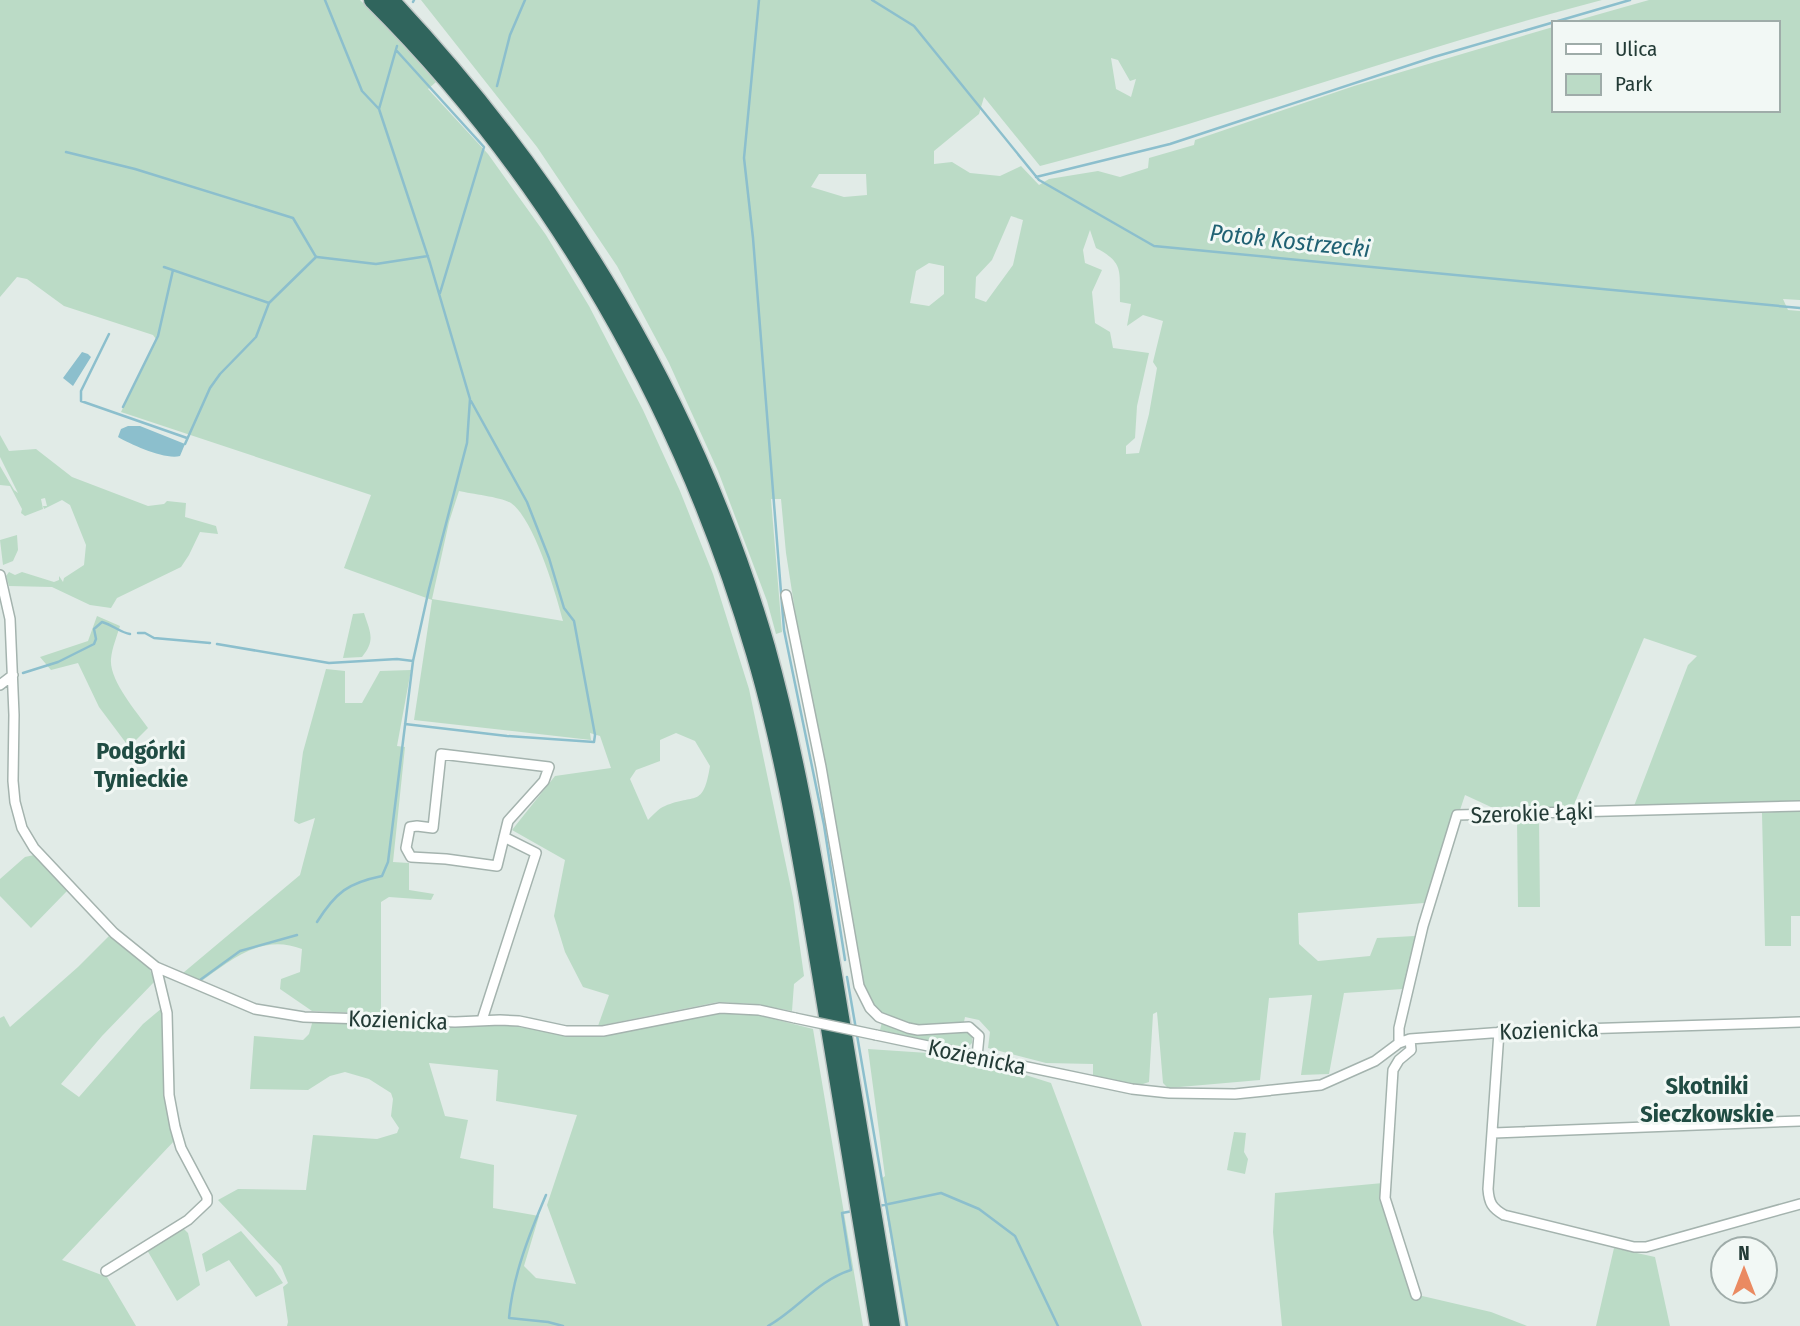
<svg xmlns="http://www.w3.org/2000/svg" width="1800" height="1326" viewBox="0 0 1800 1326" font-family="'Fira Sans Condensed',sans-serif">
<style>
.green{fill:#bbdbc6;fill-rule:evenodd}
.water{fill:#8cbfcd}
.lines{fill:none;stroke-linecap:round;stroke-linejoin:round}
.stream{stroke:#8cbfcd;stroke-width:2.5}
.minor-casing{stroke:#a4b3ae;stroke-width:12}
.motorway-casing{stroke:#c1c8c7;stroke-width:19}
.minor{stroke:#fff;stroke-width:9}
.motorway{stroke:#30655d;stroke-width:16}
.minor-bridge-casing{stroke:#a4b3ae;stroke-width:12;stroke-linecap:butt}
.minor-bridge{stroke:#fff;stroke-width:9}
.labels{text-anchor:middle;stroke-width:6;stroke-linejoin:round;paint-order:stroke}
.street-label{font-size:23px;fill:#233b36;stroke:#f2f8f5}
.water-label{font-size:24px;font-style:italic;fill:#206173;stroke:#f2f8f5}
.neighbourhood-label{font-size:24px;font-weight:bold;fill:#204c43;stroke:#f2f8f5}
</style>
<rect width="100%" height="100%" fill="#e1ebe7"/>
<path class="green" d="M0,0h360l34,34 42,48 -8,7 60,65 58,81 43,71 54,104 37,81 33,83 36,115 44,209 11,78 -10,8 -2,27 -36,-7 -38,-2 -120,24 11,-31 -26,-8 -18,-35 -11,-36 11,-56 -53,-30 43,-54 56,-8 -11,-32 -10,-3 1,7 -177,-20 18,-120 -88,-32 27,-73 -250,-83 35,-73 -3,-4 -89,-29 -37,-27 -10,-2 -17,20zM459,491c13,3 42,6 52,12 23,16 45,91 52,118l-131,-22 17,-77zM676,733l19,8 15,25c-7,43 -15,27 -45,40 -6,2 -12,9 -17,14l-18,-41 6,-9 24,-9v-21z
M421,0h1181c-189,49 -373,117 -562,166l-56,-69 -5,17 -45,37v13l18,-2 18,11 30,3 21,-10 18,19 10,-6 49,-8 22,6 28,-9 1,-10 45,-13 1,-5 159,-54 199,-59v83h224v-87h-209l81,-23h151v300l-17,-1 5,11 12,1v492l-166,3 54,-141 9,-9 -53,-18 -71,169h-82l-26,-12 -5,15 -6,5 -30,88 -126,10 1,31 19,17 52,-5 7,-18 38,-2 -12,53 -59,4 -15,81 -28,1 11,-80 -43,3 -9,82 -92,8 -5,-5 -6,-71 -4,2 -4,68 -9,3 -47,-9v-12l-47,-1 -58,-15 2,-16 -11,-12 -14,-3 -1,5c-38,5 -82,11 -99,-33l-34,-190 -24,-111 -21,-135 -5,-54h-10l11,133 -6,2 -9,-33 -49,-130 -49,-108 -52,-97 -80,-119zM1111,58l7,2 12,21 6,-2 -5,18 -15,-8zM819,174h47l1,21 -23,2 -33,-10zM1011,216l12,4 -10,45 -27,37 -11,-4 1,-21 16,-17zM1090,230l6,18c29,15 23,24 24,54l11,2 -4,22 16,-11 20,6 -10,41 4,6 -8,46 -10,39 -13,1v-8l9,-8 2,-32 12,-53 -36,-5 -3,-16 -15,-9 -3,-31 10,-22 -17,-7 -2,-13zM929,263l15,3v28l-15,12 -19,-3 6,-32z
M0,435l9,16 27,-2 36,28 76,29 16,-2 3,-3 19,2 -1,14 31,9 2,8 -18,-2 -11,23 -8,12 -64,31 -6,10 -21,-3 -38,-18 -43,-1 -3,-10 3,-4 6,3 7,-3 32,10 5,-2v-4l4,6 1,-4 20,-13 2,-20 -16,-40 -8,-5 -18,9 -1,-3h4l-2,-8 -4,1 2,10 -18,7 -4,-3 1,-4 -12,-23 -10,-1v-19l14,24 4,3 -18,-36z
M17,535l1,15 -5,11 -10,4 -3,-25z
M364,613c6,19 12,27 -2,44l-19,1 10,-44z
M97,616l23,10c-3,10 -8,22 -9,33 -2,21 25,52 37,69l-19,19 -30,-40 -21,-44 -27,7 -11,-13 48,-16z
M326,669l19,2v32h17l18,-32 31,-1 -14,76 8,1 -12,115 16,1v27l25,4 -3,6 -42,-3 -8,5v112l-69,-3 -32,-22 1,-10 19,-7 2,-23c-40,-16 -71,11 -102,33l-17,-9 117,-98 15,-57 -16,6 -5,-3 9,-69z
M1800,810v106h-9v30h-26l-3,-133z
M1539,818l1,89h-22l-1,-88z
M34,855l33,36 -36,37 -31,-32v-17l25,-22z
M109,936l40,32 6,13 -53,55 -41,48 18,13 64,-73 19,-16 13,132 -113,120 45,17 29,49h-136v-308l4,-2 6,11 68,-60z
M728,1012l30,3 55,14 50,297h-576l1,-4 -5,-35 5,-4 -7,-17 -63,-66 20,-11 68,1 7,-55 64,4 20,-6 2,-5 -8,-12 2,-17 -2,-6 -22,-14 -24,-7 -15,4 -22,14 -58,-1 4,-53 49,4 6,-6 4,-14c60,2 121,0 182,4 30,2 59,12 90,12 47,-1 95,-20 143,-24zM429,1063l69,7 -2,31 81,14 -30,90 29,79 -40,-6 -12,-12 15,-50 -46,-8 1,-43 -34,-7 8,-38 -23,-4z
M882,1022l18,6h63l9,5v10l-5,5h-10l-77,-18z
M868,1049l60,4 63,11 60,19 91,243h-237l-24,-147 4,-3z
M1234,1132l12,1 -2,19 4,7 -3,15 -18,-4z
M1383,1183l35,112 73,17 36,14h-245l-9,-94 2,-39z
M182,1227l6,6 12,52 -23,16 -30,-51z
M241,1231l32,37 10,15 -27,14 -27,-37 -23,12 -4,-18z
M1614,1248l41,9 15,69h-74z"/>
<path class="water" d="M82,352l6,2 3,3 -18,29 -10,-8z
M128,426h12l45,18 -5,12c-15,4 -48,-11 -62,-19l3,-8z"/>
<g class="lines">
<path class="stream" d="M759,0l-15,158 9,80 31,392 40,195 21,135
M872,0l42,26 125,154 115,66 646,62
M413,2l1,-2
M396,50l88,97 -44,146
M497,86l13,-51 15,-35
M379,109l18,-63
M66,152l69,17 158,49 23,39
M1036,177l134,-33 264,-87 196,-57
M317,257l59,7 52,-8
M164,267l105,36
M109,334l-28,57v10l106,37
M123,407l35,-71 15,-66
M185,444l25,-56 10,-14 36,-37 13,-34 47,-46
M138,633h7l9,5 56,5
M217,644l112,19 68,-4 16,2
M23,673l35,-11 36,-18 2,-5 -2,-10 8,-7c11,3 19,11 28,12
M405,724l102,12 87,6 1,-7 -21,-114 -10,-13 -15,-50 -22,-56 -56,-101
M317,922c19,-30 31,-39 65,-46l6,-14 25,-201 16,-72 38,-146 3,-44 -40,-136 -51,-154 -17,-18 -37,-91
M847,977l60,349
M200,980l40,-29 57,-16
M546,1195c-17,40 -33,80 -37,123l39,4 15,4
M879,1206l62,-13 38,16 36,27 43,90
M768,1326c29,-16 50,-46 83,-56l-9,-57 11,-2"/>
<defs>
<path id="minor" d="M0,575l10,44 4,96 -1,66 2,21 7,26 12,20 80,85 42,34 99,42 49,8 151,5 45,-2 19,1 47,10h37l117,-23 39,2 36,8
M786,595l35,172 38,219 11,22 9,9 29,11 10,2 51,-3 10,9 -2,21
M0,685l13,-10
M441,754l108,13 -5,14 -36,40 -11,45 -51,-7 -35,-2 -5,-9 4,-21 7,-1 16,2z
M482,1020l54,-167 -32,-16
M1499,1032l-11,157c1,14 4,19 16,26l130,32h12l154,-43
M876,1035l256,54 37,4 66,1 86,-9 54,-24 24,-18 11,-4 108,-8 282,-9
M1410,1039l1,11 -12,10 -6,10 -8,128 31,97
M1399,1043v-15l24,-102 34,-111 343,-9
M1494,1133l306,-12
M106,1271l82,-51 19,-18v-5l-26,-49 -6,-21 -6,-32 -2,-82 -11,-46"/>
<path id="motorway" d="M372,0c180,179 311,410 382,653 31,105 48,214 66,321 19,117 39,235 58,352
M391,0c173,184 306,404 376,647 30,108 48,218 67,328 19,117 39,234 58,351"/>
</defs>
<use href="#minor" class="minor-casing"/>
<use href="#motorway" class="motorway-casing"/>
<use href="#minor" class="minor"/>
<use href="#motorway" class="motorway"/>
<defs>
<path id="minor-bridge" d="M795,1018l81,17"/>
</defs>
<use href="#minor-bridge" class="minor-bridge-casing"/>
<use href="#minor-bridge" class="minor-bridge"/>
</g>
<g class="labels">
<g class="street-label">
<text transform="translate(1532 813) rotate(-2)" y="8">Szerokie Łąki</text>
<text transform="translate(398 1020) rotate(2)" y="8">Kozienicka</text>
<text transform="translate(1549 1030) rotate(-2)" y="8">Kozienicka</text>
<text transform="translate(977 1057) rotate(12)" y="8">Kozienicka</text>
</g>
<g class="water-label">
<text transform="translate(1290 241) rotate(6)" y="8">Potok Kostrzecki</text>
</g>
<g class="neighbourhood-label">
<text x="141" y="759">Podgórki<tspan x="141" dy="28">Tynieckie</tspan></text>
<text x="1707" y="1094">Skotniki<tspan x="1707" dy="28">Sieczkowskie</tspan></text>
</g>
</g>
<rect x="1552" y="21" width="228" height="91" fill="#f2f8f5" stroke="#9faca9" stroke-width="2"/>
<rect x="1566" y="44" width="35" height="10" fill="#ffffff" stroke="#9faca9" stroke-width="2"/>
<text x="1615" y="56" font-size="21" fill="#233b36">Ulica</text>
<rect x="1566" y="74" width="35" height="21" fill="#bbdbc6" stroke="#9faca9" stroke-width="2"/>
<text x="1615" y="91" font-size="21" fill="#233b36">Park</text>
<g transform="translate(1744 1270)"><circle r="33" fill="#f2f8f5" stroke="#9faca9" stroke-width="2"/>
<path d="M0-5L12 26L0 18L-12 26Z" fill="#ea8a61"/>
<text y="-10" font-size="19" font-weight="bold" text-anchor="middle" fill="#233b36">N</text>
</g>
</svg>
